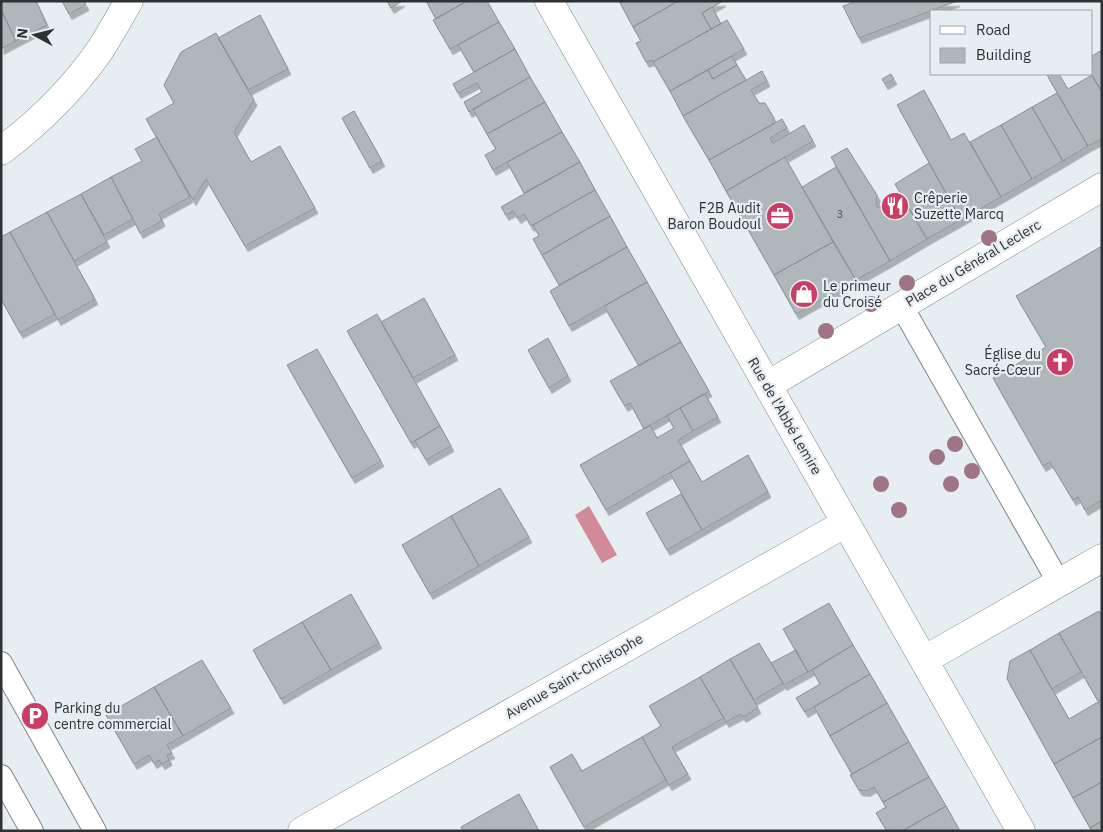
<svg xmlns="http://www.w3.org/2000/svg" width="1103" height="832" viewBox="0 0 1103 832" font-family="'IBM Plex Sans',sans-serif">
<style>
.water{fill:#d18b98}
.building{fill:#b0b7bb;stroke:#8a9195;filter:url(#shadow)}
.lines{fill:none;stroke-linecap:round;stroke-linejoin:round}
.service-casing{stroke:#81878b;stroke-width:24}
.minor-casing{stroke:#81878b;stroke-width:29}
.service{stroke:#fff;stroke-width:22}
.minor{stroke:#fff;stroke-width:28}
.tree{fill:#9f7485}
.labels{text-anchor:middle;stroke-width:4.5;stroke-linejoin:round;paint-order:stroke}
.number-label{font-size:11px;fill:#4f5255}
.poi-label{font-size:14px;fill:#2f3133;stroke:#e6eef2;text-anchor:start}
.street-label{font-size:14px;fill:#2f3133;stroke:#e6eef2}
</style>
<defs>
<filter id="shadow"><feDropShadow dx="3" dy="5.5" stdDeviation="0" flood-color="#0004"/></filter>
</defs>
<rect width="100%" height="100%" fill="#e6eef2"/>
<path class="water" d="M589,506l28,49 -15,8 -27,-48z"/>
<path class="building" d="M1,1h35l11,24 -31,16 -15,-31z
M62,1h22l2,4 -17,9z
M387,1h15l-11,7z
M426,1h41l-31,18z
M467,1h20l12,21 -49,27 -17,-29z
M619,1h59l-45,26z
M678,1h45l-21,12 9,16 -58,33 -1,-2 -6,2 -10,-19 5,-2 -8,-14z
M857,1h100l-98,37 -16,-32z
M712,7l9,17 -10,5 -9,-16z
M1,10l15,31 -15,8z
M260,15l28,54 -40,21 -30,-52z
M727,20l17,29 -74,42 -17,-29z
M499,22l16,27 -41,23 -16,-27z
M216,33l38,67 -20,32 17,30 29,-16 35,62 -70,38 -39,-67 -13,21 -47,-81 28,-16 -10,-18 17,-33z
M515,49l15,28 -61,35 -5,-10 18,-10 -5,-9 -19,10 -5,-9z
M1102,50v42l-11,-18 1,-18z
M732,56l5,9 -24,14 -5,-9z
M737,65l9,15 -63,36 -13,-25 38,-21 5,9z
M762,71l5,10 -16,9 8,13h6l9,15 -2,7 -63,35 -26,-44z
M891,74l3,5 -9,5 -3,-5z
M1050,74h9l9,15 24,-14 10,17v47l-14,7 -41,-71z
M530,77l15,25 -58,32 -14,-25z
M924,90l27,50 13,-7 37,64 -40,23 -64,-115z
M1057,93l31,53 -25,15 -31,-54z
M545,102l17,30 -69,38 -8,-15 11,-6 -9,-15z
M1032,107l31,54 -31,18 -31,-54z
M354,111l28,50 -12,7 -28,-50z
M782,119l5,9 -17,10 3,5 31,-18 9,16 -87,50 -17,-31z
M1001,125l31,54 -31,18 -31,-55z
M562,132l18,30 -56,31 -17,-31z
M157,137l33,60 -31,17 3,7 -22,12 -29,-56 31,-16 -7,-12z
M847,148l30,47 -1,9 2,4 23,-13 26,44 -37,22 -59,-104z
M785,157l48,85 -59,33 -48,-84z
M580,162l15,28 -64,36 -7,-12 -6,4 -5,-7 -7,4 -5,-8z
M929,163l32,57 -34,19 -32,-55z
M836,167l54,94 -34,19 -54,-93z
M111,177l22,42 -29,16 -23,-41z
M595,190l15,26 -68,39 -9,-16 6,-3 -6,-11z
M81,194l26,48 -33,19 -27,-49z
M47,212l48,87 -37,21 -48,-88z
M610,216l17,31 -68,38 -17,-30z
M10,232l45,82 -35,19 -19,-34v-62z
M833,242l23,38 -60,34 -22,-39z
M1102,246v254l-17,10 -7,-13 -5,3 -23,-38 -7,4 -50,-88 53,-31 -30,-51z
M627,247l20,35 -78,44 -19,-35z
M647,282l34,60 -42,24 -35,-60z
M424,298l31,57 -42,23 -32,-56z
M377,314l63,112 -29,17 -64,-112z
M548,338l20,38 -19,12 -21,-38z
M681,342l28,49 -65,38 -14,-26 -5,3 -15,-25z
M317,349l64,112 -29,17 -65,-113z
M705,394l13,23 -25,14 -13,-23z
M680,408l13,23 -15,9 12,21 -84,49 -26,-45 70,-40 7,13 17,-10 -7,-12z
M440,426l11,20 -25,14 -11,-19z
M748,455l20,37 -66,38 -32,-57 20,-12 12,21z
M500,488l29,49 -50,29 -28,-50z
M681,494l21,36 -35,20 -21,-37z
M451,516l28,50 -49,28 -28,-49z
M351,594l28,49 -48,27 -29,-48z
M829,603l24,42 -45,27 -25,-43z
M1099,611l3,6v82l-4,2 -39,-68z
M302,622l29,48 -50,29 -28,-49z
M1059,633l22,39 -29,17 -22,-39z
M759,643l24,40 -29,17 -24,-41z
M853,645l17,29 -65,38 -9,-14 24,-14 -8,-14z
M796,650l12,22 -24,13 -13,-22z
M1030,650l39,69 29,-17 4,6v29l-48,27 -47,-85 3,-18z
M730,659l28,49 -15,9 -2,-3 -15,8 -26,-45z
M202,660l29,48 -48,28 -29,-49z
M870,674l17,29 -57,33 -16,-29z
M700,677l24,41 -52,29 16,27 -19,11 -27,-48 19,-11 -12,-20z
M154,687l29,49 -16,9 5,8 -5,2 2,5 -7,4 -3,-4 -5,3 -5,-8 -15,9 -28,-49z
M887,703l22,39 -57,32 -22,-38z
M642,737l24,43 -82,47 -34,-60 22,-13 10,17z
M1102,737v45l-29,16 -19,-34z
M909,742l20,35 -46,25 -9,-15 -7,4 -8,-1 -9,-15z
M929,777l17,29 -44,25h-15l-11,-18 10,-6 -3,-5z
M1102,782v39l-12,7 -17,-30z
M519,794l20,37h-76l-2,-4z
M946,806l14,25h-58z
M1102,821v10h-10l-2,-3z"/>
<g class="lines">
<defs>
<path id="service" d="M901,305l158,278
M1,663l94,168
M1,776l31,55"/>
<path id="minor" d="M549,1l472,830
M1,151c37,-28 72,-62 99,-101 10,-15 19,-32 29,-49
M768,385l334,-198
M924,660l178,-102
M302,831l544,-308"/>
</defs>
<use href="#service" class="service-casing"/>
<use href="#minor" class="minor-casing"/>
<use href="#service" class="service"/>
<use href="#minor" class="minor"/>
</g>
<g class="tree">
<circle cx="989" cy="238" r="8"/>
<circle cx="907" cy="283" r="8"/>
<circle cx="871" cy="304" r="8"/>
<circle cx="826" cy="331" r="8"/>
<circle cx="955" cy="444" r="8"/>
<circle cx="937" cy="457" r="8"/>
<circle cx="972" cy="471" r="8"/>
<circle cx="881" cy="484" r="8"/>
<circle cx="951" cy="484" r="8"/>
<circle cx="899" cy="510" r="8"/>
</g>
<defs>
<symbol id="restaurant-disc" viewBox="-11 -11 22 22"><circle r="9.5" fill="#cb3d66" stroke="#e6eef2"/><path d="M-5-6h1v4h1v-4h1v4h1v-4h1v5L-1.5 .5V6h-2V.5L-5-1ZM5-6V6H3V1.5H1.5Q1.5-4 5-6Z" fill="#fff"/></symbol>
<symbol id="office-disc" viewBox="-11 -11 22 22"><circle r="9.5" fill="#cb3d66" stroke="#e6eef2"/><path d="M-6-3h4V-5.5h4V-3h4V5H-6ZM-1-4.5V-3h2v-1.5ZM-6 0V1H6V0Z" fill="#fff"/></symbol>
<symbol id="shop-disc" viewBox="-11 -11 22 22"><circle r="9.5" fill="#cb3d66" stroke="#e6eef2"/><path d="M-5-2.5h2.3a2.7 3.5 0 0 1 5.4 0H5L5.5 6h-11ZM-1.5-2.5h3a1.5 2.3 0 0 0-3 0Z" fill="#fff"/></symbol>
<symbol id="church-disc" viewBox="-11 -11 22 22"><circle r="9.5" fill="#cb3d66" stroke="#e6eef2"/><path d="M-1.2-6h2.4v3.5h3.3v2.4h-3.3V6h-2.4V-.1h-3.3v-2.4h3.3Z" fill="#fff"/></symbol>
<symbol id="parking-disc" viewBox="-11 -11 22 22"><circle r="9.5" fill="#cb3d66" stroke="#e6eef2"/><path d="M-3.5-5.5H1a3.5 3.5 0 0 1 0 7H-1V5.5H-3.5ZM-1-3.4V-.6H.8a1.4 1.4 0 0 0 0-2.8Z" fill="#fff"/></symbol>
</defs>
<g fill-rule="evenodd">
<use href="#restaurant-disc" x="879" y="190" width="32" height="32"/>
<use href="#office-disc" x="764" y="200" width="32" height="32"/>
<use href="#shop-disc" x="788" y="278" width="32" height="32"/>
<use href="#church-disc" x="1044" y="346" width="32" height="32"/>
<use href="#parking-disc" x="19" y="700" width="32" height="32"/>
</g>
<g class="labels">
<g class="number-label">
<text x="840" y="218">3</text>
</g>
<g class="poi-label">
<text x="914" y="203">Crêperie<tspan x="914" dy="16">Suzette Marcq</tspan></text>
<text x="761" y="213" text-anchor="end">F2B Audit<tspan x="761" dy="16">Baron Boudoul</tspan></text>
<text x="823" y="291">Le primeur<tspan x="823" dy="16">du Croisé</tspan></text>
<text x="1041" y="359" text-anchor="end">Église du<tspan x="1041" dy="16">Sacré-Cœur</tspan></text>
<text x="54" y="713">Parking du<tspan x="54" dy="16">centre commercial</tspan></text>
</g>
<g class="street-label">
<text transform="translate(973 263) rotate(-31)" y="5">Place du Général Leclerc</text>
<text transform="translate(785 416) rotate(60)" y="5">Rue de l'Abbé Lemire</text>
<text transform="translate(574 676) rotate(-30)" y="5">Avenue Saint-Christophe</text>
</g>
</g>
<rect width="1103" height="832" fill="none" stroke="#2f3133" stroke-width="5"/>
<rect x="930" y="10" width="162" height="65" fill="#e6eef2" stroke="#9da2a6"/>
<rect x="940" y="26" width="25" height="8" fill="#ffffff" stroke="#9da2a6"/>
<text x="976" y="35" font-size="15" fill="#2f3133">Road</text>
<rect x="940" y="48" width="25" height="15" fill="#b0b7bb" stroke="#9da2a6"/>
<text x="976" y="60" font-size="15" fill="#2f3133">Building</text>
<g transform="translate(35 35) rotate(277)" stroke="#e6eef2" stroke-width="4" paint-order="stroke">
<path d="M0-4L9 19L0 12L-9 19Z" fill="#2f3133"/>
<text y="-8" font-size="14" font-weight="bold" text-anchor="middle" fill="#2f3133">N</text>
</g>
</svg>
